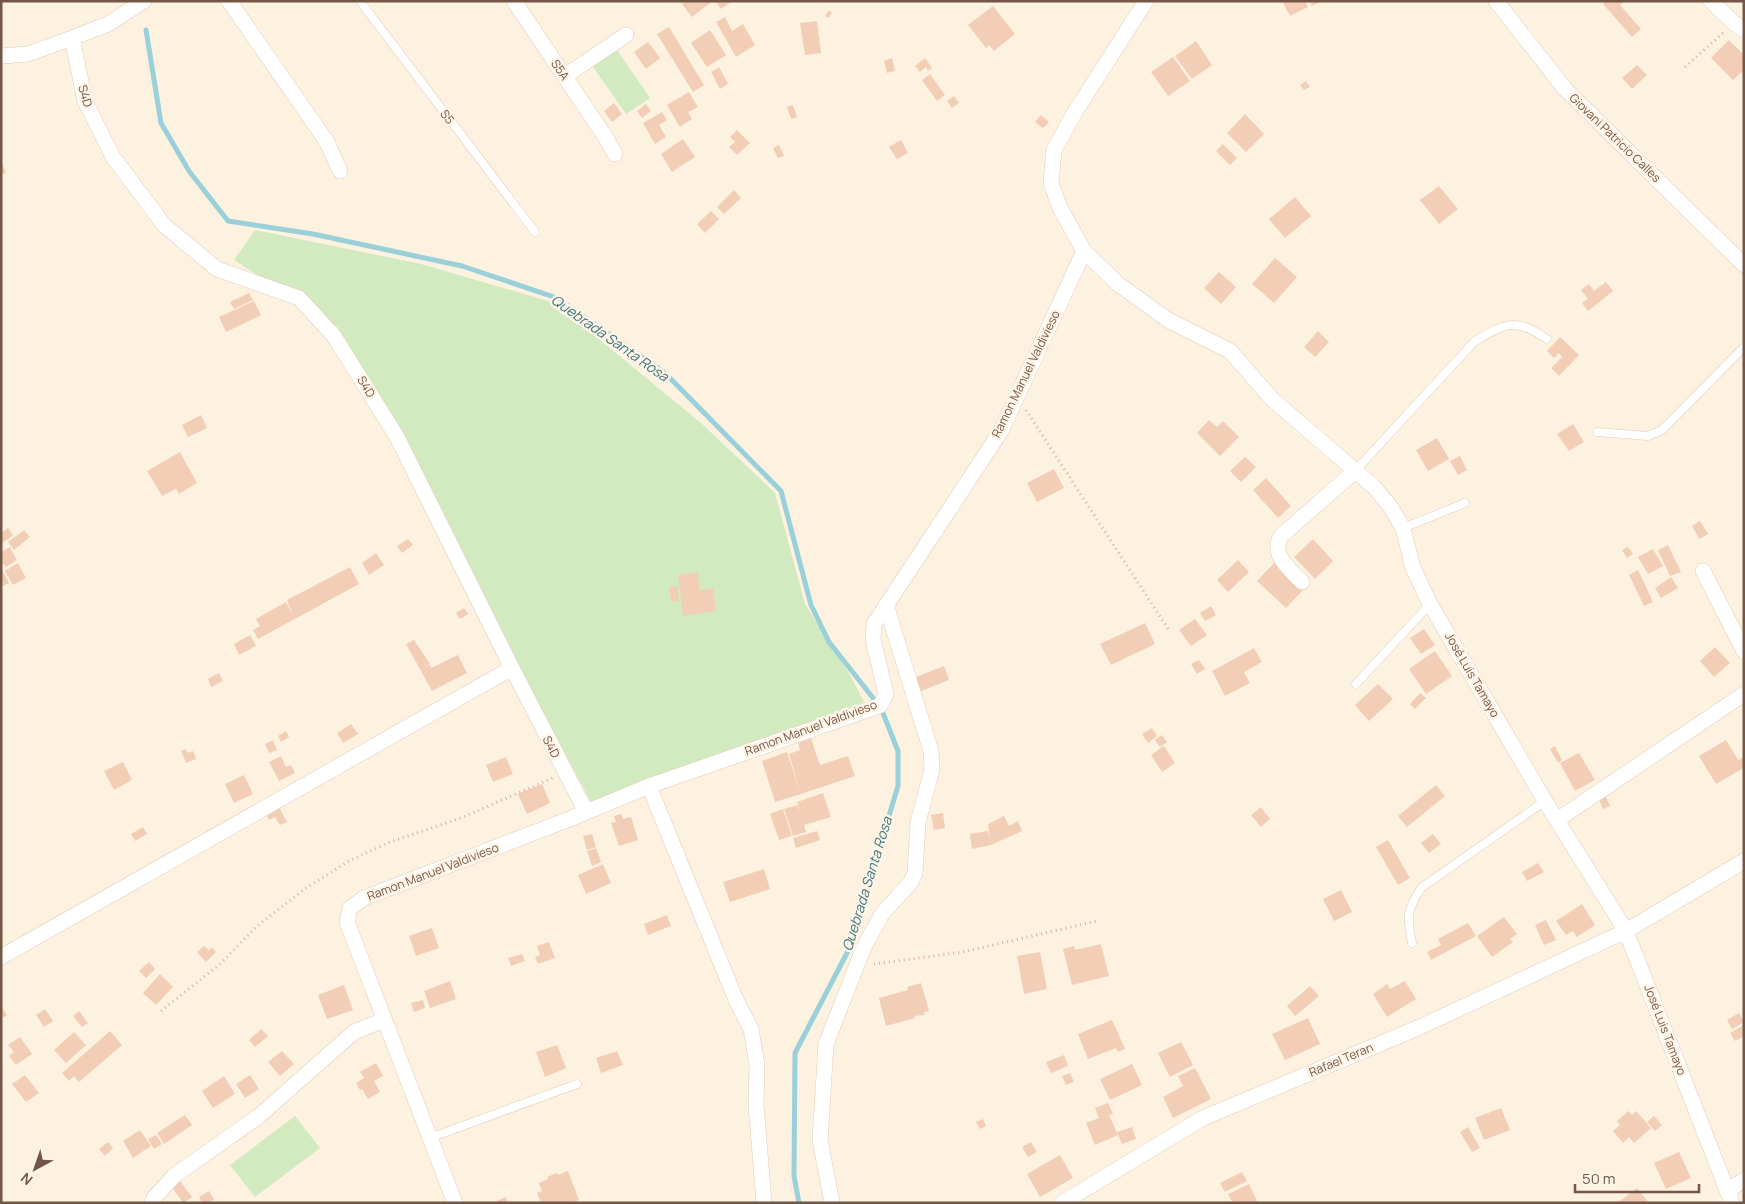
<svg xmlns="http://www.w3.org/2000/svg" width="1745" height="1204" viewBox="0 0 1745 1204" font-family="Manrope,sans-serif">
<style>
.green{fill:#d1eabf}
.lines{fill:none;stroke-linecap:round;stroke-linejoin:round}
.stream{stroke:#9ad0d9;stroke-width:5}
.building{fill:#f3ceb7}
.lane-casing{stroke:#e1cdbc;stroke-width:9}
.street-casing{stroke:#e1cdbc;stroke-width:16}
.path{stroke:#d8b19b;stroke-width:3;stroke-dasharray:1 4;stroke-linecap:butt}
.lane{stroke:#fff;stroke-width:8}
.street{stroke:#fff;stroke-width:15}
.labels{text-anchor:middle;stroke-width:5;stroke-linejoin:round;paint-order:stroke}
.street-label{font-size:12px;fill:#745647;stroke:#fff5e7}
.water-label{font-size:14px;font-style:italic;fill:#3d7882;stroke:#fff5e7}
</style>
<rect width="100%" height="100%" fill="#fdf1e0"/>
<path class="green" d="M615,47l35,51 -24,16 -35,-50z
M255,230l166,34 134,39 146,120 74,70 30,111 45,71 14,27 -273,100 -253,-475 -104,-67z
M295,1116l25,32 -65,49 -25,-32z"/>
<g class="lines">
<path class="stream" d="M146,30l15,93 28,48 39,50 85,13 149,32 95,32 108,75 116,118 30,114 18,37 48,61
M799,1203l-5,-27 1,-123 53,-102 50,-165v-35l-17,-43"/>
</g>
<path class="building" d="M686,1h27l-21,16 -10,-13z
M717,1h15l-11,8 -5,-7z
M1282,1h23l3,6 -18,9z
M1310,1h12l-10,5z
M1606,1h18l-4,4 21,24 -9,8 -29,-33z
M993,6l22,28 -21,17 -5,-6 -3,3 -18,-23z
M829,10l3,3 -4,5 -3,-2z
M725,17l7,14 11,-7 12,21 -19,12 -20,-35z
M817,21l4,32 -16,2 -5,-32z
M669,27l35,58 -11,7 -36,-58z
M710,30l16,25 -19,12 -16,-24z
M1729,40l15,15v15l-11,10 -22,-22z
M1196,41l16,24 -20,14 -17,-23z
M648,42l12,16 -14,11 -12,-17z
M1173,57l17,24 -22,15 -17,-24z
M892,58l3,13 -8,2 -3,-12z
M925,58l7,10 -4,3 -2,-4 -6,5 -5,-6z
M1637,65l10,10 -15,14 -10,-11z
M719,67l9,17 -8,5 -9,-17z
M930,74l15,21 -8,6 -15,-21z
M1306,81l4,6 -6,3 -4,-5z
M689,92l9,15 -10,5 4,7 -12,8 -13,-22z
M954,96l5,7 -7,5 -5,-7z
M614,103l8,11 -10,8 -8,-11z
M646,104l5,7 -9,7 -5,-7z
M793,105l4,12 -6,2 -4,-12z
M662,112l5,8 -8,5 7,12 -11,7 -12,-21z
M1245,114l19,20 -18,18 -19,-19z
M1041,115l8,7 -6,6 -8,-6z
M737,130l13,13 -13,12 -8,-8 6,-5 -5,-5z
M683,139l12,18 -23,15 -11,-18z
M901,140l7,13 -11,6 -8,-12z
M1223,144l14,14 -7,7 -14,-14z
M779,145l5,11 -6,2 -5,-10z
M1,161l5,12 -5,2z
M1439,186l19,23 -19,15 -19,-24z
M734,190l7,8 -17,16 -7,-7z
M1295,197l16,19 -26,22 -16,-19z
M711,211l8,8 -14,14 -8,-9z
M1275,258l22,19 -23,26 -22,-19z
M1219,272l17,15 -15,17 -17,-16z
M1606,282l7,9 -25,20 -6,-8 6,-4 -7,-9 8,-6 5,7z
M249,293l4,7 -19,9 -4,-7z
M254,301l7,14 -35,17 -7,-15z
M1318,331l11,11 -14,15 -11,-10z
M1560,337l19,18 -20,21 -8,-8 11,-11 -3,-4 -5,5 -7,-7z
M201,415l6,13 -19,9 -6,-12z
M1209,420l8,7 6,-6 16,16 -19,19 -23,-23z
M1573,424l11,18 -15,9 -12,-17z
M1437,438l12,21 -21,12 -12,-21z
M180,452l17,31 -18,11 -3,-5 -14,7 -15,-25z
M1460,456l7,14 -9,5 -8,-14z
M1245,457l11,10 -15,15 -11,-11z
M1054,469l10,19 -27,14 -10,-19z
M1266,478l25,28 -13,12 -25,-28z
M1700,521l8,13 -9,5 -7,-13z
M8,528l5,7 -9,7 -3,-3v-6z
M24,530l6,7 -16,13 -6,-8z
M408,539l5,6 -11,8 -5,-7z
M1313,539l20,22 -18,18 -21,-22z
M1668,545l13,27 -11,4 -12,-26z
M10,547l7,13 -11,7 -3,-4 -2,1v-12z
M1628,547l5,7 -6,4 -5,-8z
M1653,549l10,17 -15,8 -10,-17z
M376,553l8,12 -15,10 -7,-12z
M1238,560l11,12 -21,20 -11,-12z
M1277,560l29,27 -20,21 -29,-27z
M18,563l8,15 -13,7 -8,-14z
M350,567l9,17 -101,55 -5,-9 7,-4 -4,-7 30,-17 7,13 -6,-15z
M1,568l8,15 -8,4z
M1638,570l15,32 -9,4 -15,-31z
M697,572l3,18 13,-2 3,23 -33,5 -5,-41z
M1671,577l7,11 -17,10 -6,-10z
M677,586l2,15 -8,1 -2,-15z
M1211,606l5,9 -11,6 -5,-8z
M464,608l4,6 -8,5 -4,-6z
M1195,619l12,16 -16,11 -12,-16z
M1145,623l10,21 -44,21 -11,-21z
M1424,629l11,16 -14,9 -11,-16z
M250,635l6,11 -17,9 -5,-11z
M414,640l16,24 -7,4 7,-3 1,3 27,-13 9,18 -35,18 -26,-47z
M1715,647l15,16 -16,14 -14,-16z
M1254,648l8,14 -18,10 6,11 -25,13 -13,-25z
M1435,651l17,25 -26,18 -17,-25z
M1199,660l6,9 -8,5 -6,-10z
M944,666l5,14 -28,11 -5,-14z
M219,673l4,8 -12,6 -3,-8z
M1378,684l15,15 -24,22 -14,-16z
M1420,693l6,5 -11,11 -5,-5z
M351,724l7,10 -15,9 -6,-10z
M1152,728l5,8 -9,7 -6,-9z
M286,731l3,6 -8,5 -3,-6z
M1162,735l5,7 -7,5 -5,-7z
M811,738l9,27 28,-9 7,20 -54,18 -12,-40 11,-4 -2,-7z
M273,740l4,10 -8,3 -4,-9z
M1726,740l12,20 6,-3v11l-28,16 -17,-28z
M1164,746l11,17 -13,9 -11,-17z
M1555,746l7,14 -4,3 -8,-14z
M186,749l2,4 5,-2 3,8 -10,4 -5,-12z
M787,752l14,42 -26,8 -13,-41z
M1579,753l16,27 -20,11 -15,-28z
M281,756l5,11 5,-2 4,8 -16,8 -10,-19z
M506,757l7,17 -20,8 -7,-17z
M123,762l9,18 -18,10 -10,-19z
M244,775l9,19 -19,9 -9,-19z
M542,784l8,19 -23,11 -9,-20z
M1436,785l9,11 -38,31 -9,-11z
M823,793l8,24 -27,8 2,7 -13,4 -9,-27 13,-4 3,7 -3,-10z
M1606,797l4,9 -7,3 -4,-9z
M279,807l8,15 -7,3 -5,-8 -6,3 -3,-6z
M1261,807l9,12 -9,8 -10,-12z
M783,809l9,27 -13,4 -9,-26z
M943,813l2,15 -11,2 -3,-15z
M621,814l2,5 8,-2 7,23 -19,6 -8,-23 5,-1 -2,-6z
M1004,816l5,10 9,-5 4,10 -31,14 -19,4 -2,-15 18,-3 2,9 -2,-16z
M143,827l4,7 -12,7 -4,-7z
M817,831l3,9 -24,8 -3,-10z
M592,834l4,13 -9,3 -4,-14z
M1433,834l8,10 -12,9 -8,-10z
M1388,840l22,38 -12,7 -22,-38z
M596,848l5,14 -9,4 -5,-15z
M1538,863l6,9 -17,9 -5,-9z
M603,864l8,19 -25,11 -8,-19z
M764,869l6,20 -40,13 -7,-20z
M1341,890l11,22 -18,9 -11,-22z
M1582,904l13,21 -18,12 -4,-6 -7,4 -10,-14z
M667,915l4,11 -23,9 -4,-11z
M1504,917l13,17 -7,5 3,3 -21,15 -15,-21z
M1546,920l10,20 -12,5 -9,-20z
M1468,923l8,13 -45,24 -4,-8 14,-7 -3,-6z
M432,928l7,20 -23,8 -7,-20z
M549,942l6,16 -17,6 -3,-7 5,-2 -3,-9z
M1101,944l8,32 -37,9 -9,-36 11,-3 1,4z
M204,946l5,4 3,-3 4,5 -10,10 -9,-10z
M1040,952l7,37 -23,5 -7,-38z
M522,954l3,7 -14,5 -3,-8z
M149,962l6,7 -9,9 -7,-7z
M160,974l13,13 -17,18 -13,-12z
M450,981l6,18 -26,9 -6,-17z
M1405,981l11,18 -29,18 -14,-23 14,-10 3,5z
M921,983l8,28 -5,1 1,3 -11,1 1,2 -29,8 -7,-28 29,-8 -1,-3z
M344,985l9,25 -26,9 -9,-24z
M1310,986l9,10 -24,20 -8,-10z
M423,1000l2,8 -11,4 -3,-9z
M1,1006l6,9 -6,4z
M45,1009l8,12 -9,6 -8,-12z
M79,1011l9,12 -6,4 -9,-11z
M1739,1013l5,9 -12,7 -5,-9z
M1308,1018l12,26 -35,16 -13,-26z
M1112,1020l13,29 -7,3 -2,-4 -28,11 -10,-25z
M1744,1025v11l-9,5 -5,-8z
M261,1029l7,7 -13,11 -6,-7z
M110,1031l12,14 -43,37 -5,-6 -5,5 -7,-8z
M74,1032l12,13 -20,18 -12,-13z
M20,1037l12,17 -16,11 -7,-9 5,-4 -6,-7z
M1181,1042l12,23 -23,12 -12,-24z
M557,1045l9,23 -21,9 -9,-25z
M282,1051l12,13 -14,12 -12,-14z
M617,1051l6,14 -22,8 -5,-15z
M1064,1055l4,11 -17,7 -5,-11z
M376,1063l7,13 -9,5 6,11 -12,7 -6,-10 -2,1 -4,-7 8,-5 -4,-6z
M1132,1064l10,21 -32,15 -10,-21z
M1195,1068l16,31 -38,19 -10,-21 20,-11 -5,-10z
M1070,1073l4,9 -8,3 -4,-9z
M25,1075l14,18 -13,9 -14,-18z
M250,1075l9,14 -14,9 -9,-14z
M224,1076l11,18 -22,14 -11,-17z
M1108,1103l5,11 -4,1 9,20 -23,10 -9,-22 13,-5 -4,-10z
M1501,1108l9,22 -26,10 -9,-22z
M1628,1111l4,4 4,-4 15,17 -17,15 -5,-6 -6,6 -10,-12 7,-6 -3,-4z
M185,1115l7,10 -28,19 -7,-11z
M1654,1116l8,9 -7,6 -8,-9z
M983,1119l3,7 -6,3 -4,-7z
M1132,1127l4,12 -14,5 -5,-12z
M1468,1127l12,21 -8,4 -12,-20z
M140,1130l11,16 -18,12 -10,-17z
M156,1135l6,9 -8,5 -6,-10z
M108,1142l5,6 -8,8 -6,-7z
M1031,1142l6,10 -9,5 -6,-10z
M1679,1152l12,26 -25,11 -12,-26z
M1060,1155l13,23 -33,19 -13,-23z
M568,1171l11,29 -7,3h-31l-4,-10 5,-2 -3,-8 9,-4 -1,-2 10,-4 1,2z
M1242,1172l5,9 -22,11 -5,-9z
M180,1181l12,16 -9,6 -11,-16z
M1249,1184l9,19h-25l-5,-9z
M1637,1188l12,15h-32z
M209,1191l5,8 -5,4h-7l-3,-6z
M506,1197l2,6h-16z"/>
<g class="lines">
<defs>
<path id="lane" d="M360,1l175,231
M1597,432l51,4 14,-6 82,-83
M1355,471l119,-129c31,-19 41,-25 73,-3
M1403,528l62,-25
M1356,684l74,-80
M1412,943c-5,-28 -6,-31 9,-55l124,-87
M430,1138l147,-54"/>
<path id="street" d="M229,1l98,141 13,29
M514,1l92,137 9,16
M1496,1l69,88 179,176
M1711,1l23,22 10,7
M72,38l13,63 28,56 51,68 53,44 82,29 35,38 63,101 115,231 74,144
M1,56l27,-2 44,-16 36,-14 36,-23
M565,76l61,-41
M1084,251l34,33 50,36 62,31 42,48 101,87 17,20 13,22 10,40 17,36 115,197 81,130 106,272
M1703,571l41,80
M1302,582c-12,-13 -32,-27 -21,-46l74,-65
M649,786l87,214 15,29 6,36 -1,39 8,99
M1557,820l187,-126
M1,957l511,-289
M1727,1191l17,-11
M152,1203l2,-5 20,-22 85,-60 95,-84 30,-12
M455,1203l-108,-281 3,-14 14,-10 208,-80 77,-32 230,-80 4,-5 3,-7 -13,-55 1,-15 127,-193 83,-180 -24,-43 -9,-25 3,-33 21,-38 71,-111
M832,1203l-12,-63 6,-96 38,-97 18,-33 29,-32 4,-9 3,-51 14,-52 -1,-19 -45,-146
M1062,1203l141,-85 217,-91 206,-96 118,-70"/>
</defs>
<use href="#lane" class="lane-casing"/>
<use href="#street" class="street-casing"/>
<path class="path" d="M1685,67l39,-35
M1026,410l144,222
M874,964l89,-12 134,-31
M161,1011l58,-46 38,-39 49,-38 43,-27 41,-19 71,-24 92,-40"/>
<use href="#lane" class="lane"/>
<use href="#street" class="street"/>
</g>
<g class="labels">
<g class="street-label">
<text transform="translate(560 70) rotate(56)" y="4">S5A</text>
<text transform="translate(85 96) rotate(73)" y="4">S4D</text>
<text transform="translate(447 117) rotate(53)" y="4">S5</text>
<text transform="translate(1615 138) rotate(44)" y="4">Giovani Patricio Calles</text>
<text transform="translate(1026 374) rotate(-64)" y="4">Ramon Manuel Valdivieso</text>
<text transform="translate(366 387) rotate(58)" y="4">S4D</text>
<text transform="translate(1472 675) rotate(60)" y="4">José Luis Tamayo</text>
<text transform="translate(811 728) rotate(-20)" y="4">Ramon Manuel Valdivieso</text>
<text transform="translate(551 747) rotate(63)" y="4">S4D</text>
<text transform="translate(433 872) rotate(-21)" y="4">Ramon Manuel Valdivieso</text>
<text transform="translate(1665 1030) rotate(69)" y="4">José Luis Tamayo</text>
<text transform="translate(1341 1060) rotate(-23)" y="4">Rafael Teran</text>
</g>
<g class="water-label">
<text transform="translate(610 338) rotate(35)" y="5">Quebrada Santa Rosa</text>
<text transform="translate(867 884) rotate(-73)" y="5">Quebrada Santa Rosa</text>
</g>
</g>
<rect width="1745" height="1204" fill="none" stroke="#745647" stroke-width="5"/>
<g transform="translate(35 1169) rotate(220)" stroke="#fff5e7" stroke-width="4" paint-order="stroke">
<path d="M0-4L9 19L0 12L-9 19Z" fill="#745647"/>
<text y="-8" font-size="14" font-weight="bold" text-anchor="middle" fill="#745647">N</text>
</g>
<path d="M1575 1184v8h124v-8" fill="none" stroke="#745647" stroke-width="2.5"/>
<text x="1582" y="1184" font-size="15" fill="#745647" stroke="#fff5e7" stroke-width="4" paint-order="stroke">50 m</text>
</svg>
